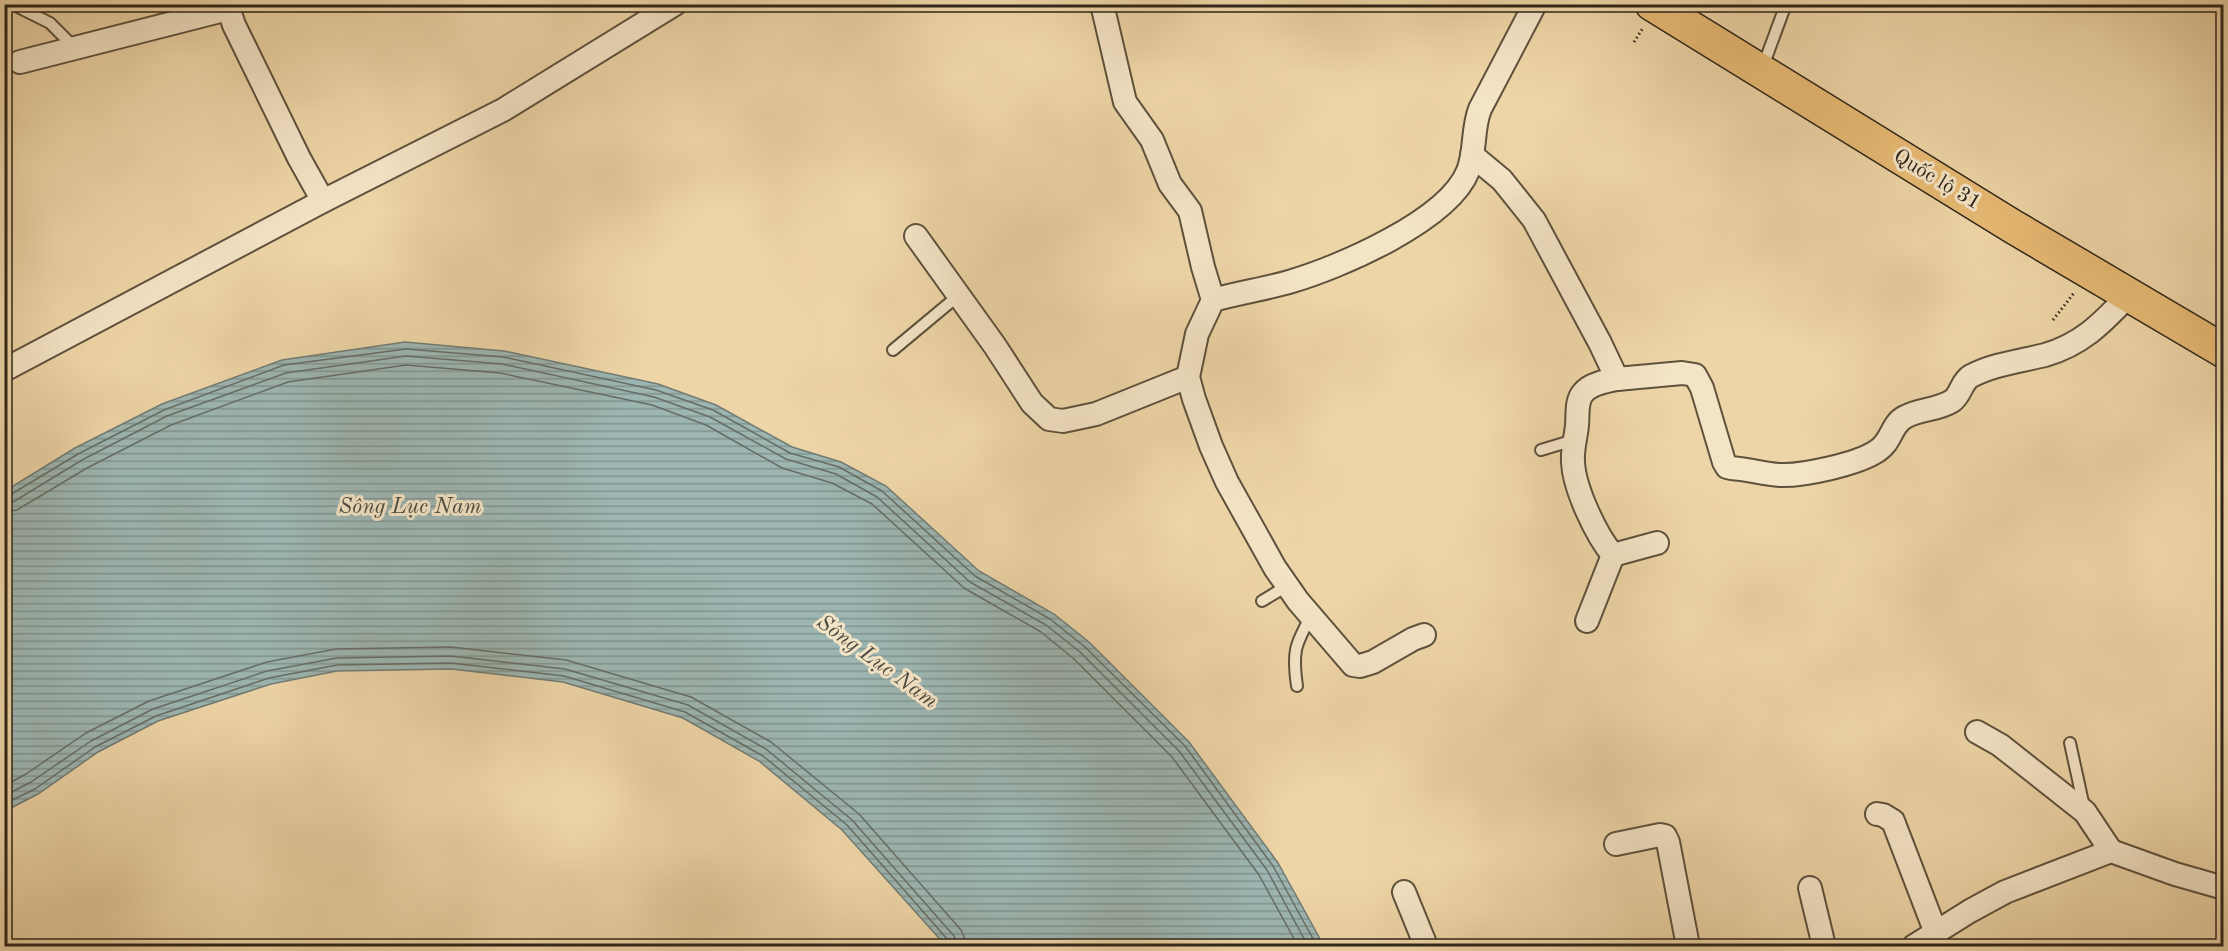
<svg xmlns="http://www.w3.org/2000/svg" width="2228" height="951" font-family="'Old Standard TT',serif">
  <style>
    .water { fill: url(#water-rules); stroke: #717c75; stroke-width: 1.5 }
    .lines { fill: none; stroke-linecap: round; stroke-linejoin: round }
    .shore { stroke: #666e66; stroke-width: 1.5 }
    .lane-casing { stroke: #5e523d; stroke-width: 14 }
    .street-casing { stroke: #5e523d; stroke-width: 26 }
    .highway-casing { stroke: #2e261a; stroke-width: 36 }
    .path { stroke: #2e261a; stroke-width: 3; stroke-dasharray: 1.5 3; stroke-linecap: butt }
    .lane { stroke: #f4e4c6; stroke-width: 10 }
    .street { stroke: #f4e4c6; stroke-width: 22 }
    .highway { stroke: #e7ba74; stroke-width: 33 }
    .labels { text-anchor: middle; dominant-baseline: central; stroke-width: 6; stroke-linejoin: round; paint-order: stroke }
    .street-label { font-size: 21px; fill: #2e261a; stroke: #f4e4c6 }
    .water-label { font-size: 22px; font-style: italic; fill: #4a4a40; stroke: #f4e4c6 }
  </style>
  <defs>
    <pattern id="water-rules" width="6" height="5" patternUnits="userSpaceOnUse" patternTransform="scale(1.5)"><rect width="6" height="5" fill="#9db6b2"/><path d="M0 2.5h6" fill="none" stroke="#809490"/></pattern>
  </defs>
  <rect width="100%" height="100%" fill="#eed5a7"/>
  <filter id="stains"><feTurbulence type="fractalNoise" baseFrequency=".00333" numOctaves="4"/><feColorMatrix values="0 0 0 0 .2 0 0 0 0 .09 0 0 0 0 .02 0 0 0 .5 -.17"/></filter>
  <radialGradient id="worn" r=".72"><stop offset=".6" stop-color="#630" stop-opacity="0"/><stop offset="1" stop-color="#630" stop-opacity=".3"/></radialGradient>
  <path class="water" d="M405,342L504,351L658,384L716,405L792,447L841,462L886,486L979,571L1054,614L1089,642L1189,742L1278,863L1324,946H946L842,830L759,761L683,718L563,682L451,669L337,671L271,684L158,721L98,752L38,794L5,811V491L75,448L162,404L282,360Z"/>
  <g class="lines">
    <g class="shore">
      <path d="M4,496L10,495L78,454L164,410L284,365L406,349L503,357L656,390L713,410L790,453L839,467L882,491L975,576L1050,619L1085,647L1185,746L1273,866L1317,946"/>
      <path d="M4,503L13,502L82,460L167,416L286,373L406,356L502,364L654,397L710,417L786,459L836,474L877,497L970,582L1046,625L1080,652L1179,751L1267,870L1308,946"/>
      <path d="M4,512L17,510L87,468L171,425L288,382L406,365L500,373L652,405L706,425L782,468L832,483L872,504L964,588L1041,632L1074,659L1172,757L1259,875L1298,946"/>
      <path d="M4,786L26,774L86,733L149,701L267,662L336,649L451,647L566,660L691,697L771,742L859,814L961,930L965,939L966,946"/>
      <path d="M4,796L31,782L91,741L153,709L267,671L337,658L451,656L565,669L688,705L766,749L852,820L954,936L957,946"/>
      <path d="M4,804L35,789L95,747L156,716L269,678L337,665L451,663L564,676L685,712L763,756L847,825L948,940L950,946"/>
    </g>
    <defs>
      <g id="lane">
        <path d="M16,6L50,23L76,49"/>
        <path d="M1762,69L1786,4"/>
        <path d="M893,350L959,295"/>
        <path d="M1541,450L1574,440"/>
        <path d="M1262,601L1287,586"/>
        <path d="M1297,686C1292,652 1295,645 1311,616"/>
        <path d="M2070,743L2084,807"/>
      </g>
      <g id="street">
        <path d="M227,4L234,25L299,158L323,201"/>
        <path d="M1102,4L1125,102L1152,140L1170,184L1190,211L1203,267L1213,300"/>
        <path d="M20,62L228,9"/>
        <path d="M1472,155L1502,180L1534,220L1600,343L1617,379L1682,373L1695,375L1702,388L1724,462L1727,467L1731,468C1747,469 1764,474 1780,475C1803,476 1858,464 1877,451C1892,442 1891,424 1905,417C1919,409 1938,410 1952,401C1961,395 1961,382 1971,376C1994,364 2021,361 2045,355C2083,344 2103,322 2129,295"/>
        <path d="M916,236L995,346L1032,403L1049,419L1063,421L1096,414L1188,377"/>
        <path d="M4,370L323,201L503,110L675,4"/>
        <path d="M1617,379C1606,381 1590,384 1583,393C1576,401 1578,415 1577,425C1576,437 1572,449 1573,462C1574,488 1596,535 1613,555L1657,543"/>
        <path d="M1587,621L1613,555"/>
        <path d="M1424,635L1413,639L1373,662L1360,666L1353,665L1298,601L1275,568L1227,482L1211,446L1194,399L1188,377L1197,334L1213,300C1238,293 1264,289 1289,282C1338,268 1448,221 1468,171C1476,151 1472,129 1480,109L1535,4"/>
        <path d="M1977,732L2000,745L2085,812L2111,851"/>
        <path d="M1877,814L1883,815L1893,821L1936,933"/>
        <path d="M1616,844L1660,835L1665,836L1668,842L1688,946"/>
        <path d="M1810,888L1824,946"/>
        <path d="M1404,892L1426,946"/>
        <path d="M1914,946L1970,911L2005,892L2111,851L2175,874L2224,888"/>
      </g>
      <path id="highway" d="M1652,4L2012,226L2224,351"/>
    </defs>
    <use href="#lane" class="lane-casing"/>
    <use href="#street" class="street-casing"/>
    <use href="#highway" class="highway-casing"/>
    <g class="path">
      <path d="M1634,42L1643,28"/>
      <path d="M2053,320L2074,293"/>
    </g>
    <use href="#lane" class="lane"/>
    <use href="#street" class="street"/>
    <use href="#highway" class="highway"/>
  </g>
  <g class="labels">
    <g class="street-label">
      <text transform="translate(1937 180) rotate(31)">Quốc lộ 31</text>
    </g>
    <g class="water-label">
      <text x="410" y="507">Sông Lục Nam</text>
      <text transform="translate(877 662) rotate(36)">Sông Lục Nam</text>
    </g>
  </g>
  <rect width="2228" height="951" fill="none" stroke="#eed5a7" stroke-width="24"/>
  <rect x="6" y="6" width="2216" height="939" fill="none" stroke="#2e261a" stroke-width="3"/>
  <rect x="12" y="12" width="2204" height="927" fill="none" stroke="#2e261a" stroke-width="1.5"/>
  <rect width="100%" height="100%" filter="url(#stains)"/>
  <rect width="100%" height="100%" fill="url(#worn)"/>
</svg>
